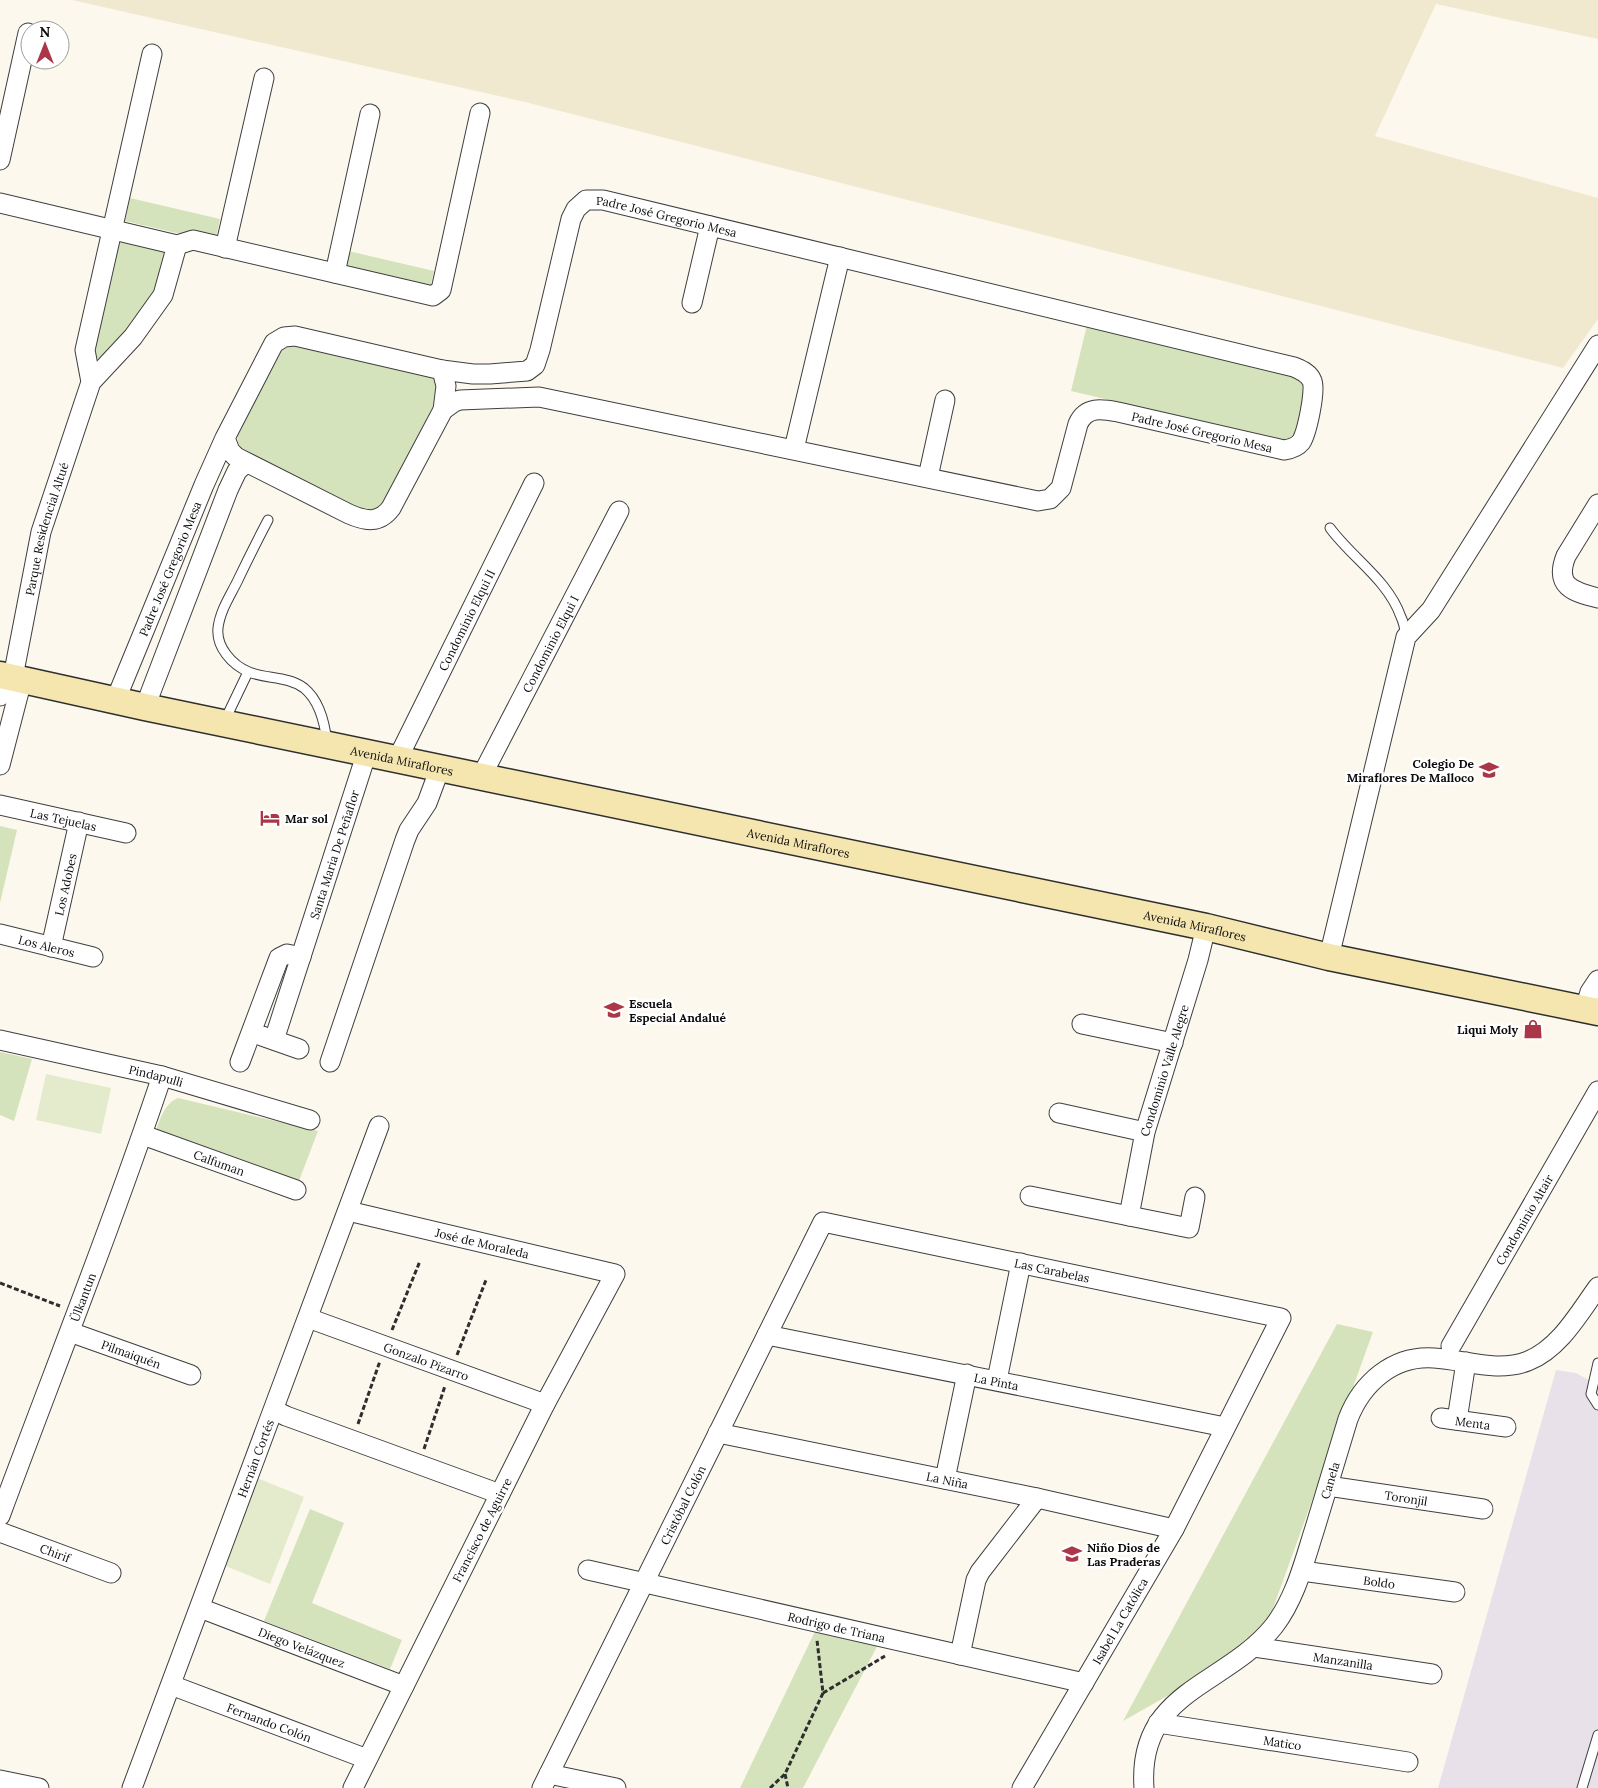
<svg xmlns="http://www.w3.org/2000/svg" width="1598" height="1788" font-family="Lora,serif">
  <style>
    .industrial { fill: #e8e1ea }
    .farmland { fill: #f0e9d0 }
    .green { fill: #d4e3bb }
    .pitch { fill: #e4ebcc }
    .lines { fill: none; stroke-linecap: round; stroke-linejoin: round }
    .lane-casing { stroke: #3f3f3f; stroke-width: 11 }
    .street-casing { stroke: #3f3f3f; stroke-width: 21 }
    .secondary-casing { stroke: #2e2e2e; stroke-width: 29 }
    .path { stroke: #2e2e2e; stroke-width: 3; stroke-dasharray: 5 2.5; stroke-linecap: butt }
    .lane { stroke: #fff; stroke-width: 9 }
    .street { stroke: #fff; stroke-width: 19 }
    .secondary { stroke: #f5e6b0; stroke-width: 26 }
    .labels { text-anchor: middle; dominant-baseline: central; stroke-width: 5; stroke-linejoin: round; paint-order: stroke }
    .street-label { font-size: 12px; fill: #0c0c0c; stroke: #fff }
    .poi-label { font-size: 12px; font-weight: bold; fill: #0c0c0c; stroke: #fff; text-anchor: start }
  </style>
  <rect width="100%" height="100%" fill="#fdf8ed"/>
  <path class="industrial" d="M1556,1370L1576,1373L1598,1385V1788H1438Z"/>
  <path class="farmland" d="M72,0H1598V39L1436,4L1375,136L1598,198V319L1563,368L525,102Z"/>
  <g class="green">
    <path d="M130,198L220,219L215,242L125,221Z"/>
    <path d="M122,240L165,250L167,254L154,292L146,307L102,359H99L93,354L117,245Z"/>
    <path d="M344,250L434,271L429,293L339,273Z"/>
    <path d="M1087,325L1296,377L1303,382L1305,392L1297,431L1292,437L1283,441L1071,391Z"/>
    <path d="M293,345L428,375L437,379L438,396L385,502L374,512L359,509L244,451L238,443L237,434L282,350L287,346Z"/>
    <path d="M0,826L17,830L0,903Z"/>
    <path d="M0,1052L32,1059L14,1121L0,1115Z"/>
    <path d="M178,1098L318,1131L297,1186L154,1136C159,1123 163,1104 178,1098Z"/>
    <path d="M1337,1324L1373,1332L1267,1625L1222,1665L1123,1721Z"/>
    <path d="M310,1509L344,1523L312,1603L402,1640L390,1669L264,1621Z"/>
    <path d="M819,1623L882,1637L803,1788H740Z"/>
  </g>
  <g class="pitch">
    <path d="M46,1074L111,1088L101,1134L36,1120Z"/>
    <path d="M257,1478L304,1497L270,1584L223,1565Z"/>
  </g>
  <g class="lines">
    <defs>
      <g id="lane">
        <path d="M268,520C257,541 247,561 237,582C230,596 220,611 218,628C216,647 232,665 249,672C266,679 288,676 304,688C320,701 325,724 327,743"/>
        <path d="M1330,528C1352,558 1388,580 1401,617C1404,623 1405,630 1406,636"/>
        <path d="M225,720L248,672"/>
        <path d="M1598,1363L1591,1394L1598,1405"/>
        <path d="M1582,1788L1598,1735"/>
      </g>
      <g id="street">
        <path d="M0,160L28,33"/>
        <path d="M0,203L177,245L193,240L433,296L441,290L480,113"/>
        <path d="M225,248L264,78"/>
        <path d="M335,273L370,114"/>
        <path d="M692,303L710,226"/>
        <path d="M442,370L446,386L443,410"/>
        <path d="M91,382L85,350L152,54"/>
        <path d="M794,449L840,257"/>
        <path d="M928,477L945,400"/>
        <path d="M1598,504L1566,556C1554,586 1573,592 1598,598"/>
        <path id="s1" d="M13,677L41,532L91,382L133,337L163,295L177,245"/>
        <path d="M0,696L4,676"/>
        <path id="s2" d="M116,699L204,485L225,438L274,343L284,337L295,336L442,370L473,374H490L527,371L535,365L540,350L571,219L576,209L586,200H603L1294,367C1301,370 1309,373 1312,381C1316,390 1307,433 1301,442C1297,447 1291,449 1284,450L1118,412C1102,409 1086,406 1078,424L1061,488L1050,499L1038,501L539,397L460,400L454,402L443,410L391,508C379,524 365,521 349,514L236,457L230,451L225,438"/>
        <path d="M145,707L228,490L237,471L246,463"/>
        <path id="s3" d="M398,758L534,483"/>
        <path d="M0,765L22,680"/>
        <path id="s4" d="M481,777L619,511"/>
        <path id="s5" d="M0,805L126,833"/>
        <path id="s6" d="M0,934L93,957"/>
        <path id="s7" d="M51,947L79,822"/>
        <path d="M1329,957L1406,637L1431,610L1598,345"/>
        <path d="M1585,1009L1590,992L1598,980"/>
        <path d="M1082,1024L1173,1043"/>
        <path d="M262,1036L299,1049"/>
        <path id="s8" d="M0,1040L162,1076L310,1120"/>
        <path id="s9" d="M274,1040L367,752"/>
        <path d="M240,1062L279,958L287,954L301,957"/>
        <path d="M330,1062L405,840L409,830L427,803L440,768"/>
        <path d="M1059,1113L1145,1132"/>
        <path id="s10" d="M143,1135L296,1190"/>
        <path d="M1030,1196L1189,1228L1195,1197"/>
        <path id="s11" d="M348,1211L615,1274L545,1404L353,1788"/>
        <path id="s12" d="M1129,1216L1145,1132L1198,960L1206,927"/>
        <path id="s13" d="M308,1318L545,1404"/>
        <path id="s14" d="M70,1332L191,1375"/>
        <path id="s15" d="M767,1335L1225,1427"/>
        <path id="s16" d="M1451,1346L1598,1091"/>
        <path d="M997,1380L1021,1263"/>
        <path d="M274,1410L286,1416L500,1494"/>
        <path id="s17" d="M1441,1418L1506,1427"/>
        <path d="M1457,1420L1466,1362"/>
        <path id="s18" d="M718,1433L1037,1498L1174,1529"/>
        <path d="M945,1479L967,1374"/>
        <path id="s19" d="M1328,1486L1483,1509"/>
        <path id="s20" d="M0,1516C54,1370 112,1225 162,1076"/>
        <path id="s21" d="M0,1532L111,1573"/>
        <path id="s22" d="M588,1570L1084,1683"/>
        <path id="s23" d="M1302,1571L1455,1592"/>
        <path id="s24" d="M200,1608L404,1686"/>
        <path id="s25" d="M1254,1647L1432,1674"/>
        <path d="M960,1655L976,1580L980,1572L1037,1498"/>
        <path id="s26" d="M171,1685L367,1759"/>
        <path id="s27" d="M1158,1723L1408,1762"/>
        <path d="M549,1774L616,1788"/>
        <path d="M0,1780L39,1788"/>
        <path id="s28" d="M132,1788L379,1126"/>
        <path id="s29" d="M542,1788L823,1222L1281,1318L1174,1529L1022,1788"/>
        <path id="s30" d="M1144,1788C1137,1690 1225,1687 1274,1626C1296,1597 1304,1562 1315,1528C1326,1492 1337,1455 1348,1419C1362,1383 1393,1355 1434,1358C1466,1360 1497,1373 1528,1361C1560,1348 1579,1313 1598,1287"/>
      </g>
      <g id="secondary">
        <path id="s31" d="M0,675L145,707L1206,927L1329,957L1598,1012"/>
      </g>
    </defs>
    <use href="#lane" class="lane-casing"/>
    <use href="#street" class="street-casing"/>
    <use href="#secondary" class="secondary-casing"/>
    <g class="path">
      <path d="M0,1283L60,1306"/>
      <path d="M392,1330L420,1261"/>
      <path d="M457,1355L486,1280"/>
      <path d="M358,1424L380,1361"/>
      <path d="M424,1449L445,1386"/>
      <path d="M823,1693L885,1656"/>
      <path d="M785,1774L788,1788"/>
      <path d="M770,1788L785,1774L823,1693L817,1640"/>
    </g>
    <use href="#lane" class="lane"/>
    <use href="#street" class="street"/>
    <use href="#secondary" class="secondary"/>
  </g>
  <defs>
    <symbol id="school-bare" viewBox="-9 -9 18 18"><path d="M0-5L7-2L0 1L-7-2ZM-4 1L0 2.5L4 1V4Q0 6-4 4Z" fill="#ab3648" stroke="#fff" stroke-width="2.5" paint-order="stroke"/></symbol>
    <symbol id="hotel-bare" viewBox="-9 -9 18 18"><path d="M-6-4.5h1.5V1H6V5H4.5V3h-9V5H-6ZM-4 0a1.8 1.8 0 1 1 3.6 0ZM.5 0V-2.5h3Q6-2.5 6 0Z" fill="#ab3648" stroke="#fff" stroke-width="2.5" paint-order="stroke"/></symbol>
    <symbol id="shop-bare" viewBox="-9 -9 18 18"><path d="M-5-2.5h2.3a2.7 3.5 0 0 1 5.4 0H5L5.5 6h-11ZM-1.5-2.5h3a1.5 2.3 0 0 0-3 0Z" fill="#ab3648" stroke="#fff" stroke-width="2.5" paint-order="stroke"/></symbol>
  </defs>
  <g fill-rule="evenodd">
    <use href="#school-bare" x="1475" y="756" width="28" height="28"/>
    <use href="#hotel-bare" x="256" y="804" width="28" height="28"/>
    <use href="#school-bare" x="600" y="996" width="28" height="28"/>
    <use href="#shop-bare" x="1519" y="1015" width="28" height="28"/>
    <use href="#school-bare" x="1058" y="1540" width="28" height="28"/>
  </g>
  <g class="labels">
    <g class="street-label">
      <text stroke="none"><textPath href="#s2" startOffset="916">Padre José Gregorio Mesa</textPath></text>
      <text transform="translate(1202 432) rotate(13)">Padre José Gregorio Mesa</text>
      <text stroke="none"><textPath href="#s1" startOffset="152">Parque Residencial Altué</textPath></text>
      <text stroke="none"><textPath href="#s2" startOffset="141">Padre José Gregorio Mesa</textPath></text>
      <text stroke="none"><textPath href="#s3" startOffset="154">Condominio Elqui II</textPath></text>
      <text stroke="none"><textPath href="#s4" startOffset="150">Condominio Elqui I</textPath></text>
      <text stroke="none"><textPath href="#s31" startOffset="411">Avenida Miraflores</textPath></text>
      <text stroke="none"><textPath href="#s5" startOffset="65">Las Tejuelas</textPath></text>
      <text stroke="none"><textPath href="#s31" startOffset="816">Avenida Miraflores</textPath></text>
      <text stroke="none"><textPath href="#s9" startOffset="195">Santa Maria De Peñaflor</textPath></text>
      <text stroke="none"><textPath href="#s7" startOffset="64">Los Adobes</textPath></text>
      <text stroke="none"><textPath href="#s31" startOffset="1221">Avenida Miraflores</textPath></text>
      <text stroke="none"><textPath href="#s6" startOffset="48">Los Aleros</textPath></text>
      <text stroke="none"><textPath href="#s12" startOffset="150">Condominio Valle Alegre</textPath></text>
      <text stroke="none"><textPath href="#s8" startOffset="160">Pindapulli</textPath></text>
      <text stroke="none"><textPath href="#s10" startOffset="81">Calfuman</textPath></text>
      <text stroke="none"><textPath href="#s16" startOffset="146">Condominio Altair</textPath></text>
      <text stroke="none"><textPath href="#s11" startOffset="138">José de Moraleda</textPath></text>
      <text stroke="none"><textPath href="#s29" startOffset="866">Las Carabelas</textPath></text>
      <text stroke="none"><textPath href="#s20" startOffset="234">Ülkantun</textPath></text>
      <text stroke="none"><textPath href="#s14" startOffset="65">Pilmaiquén</textPath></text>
      <text stroke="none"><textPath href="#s13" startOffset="126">Gonzalo Pizarro</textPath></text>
      <text stroke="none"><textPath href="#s15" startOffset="234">La Pinta</textPath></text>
      <text stroke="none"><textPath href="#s17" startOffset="32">Menta</textPath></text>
      <text stroke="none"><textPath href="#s28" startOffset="352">Hernán Cortés</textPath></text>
      <text stroke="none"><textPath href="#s18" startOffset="234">La Niña</textPath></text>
      <text stroke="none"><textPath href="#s30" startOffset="376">Canela</textPath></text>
      <text stroke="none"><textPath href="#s19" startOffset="79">Toronjil</textPath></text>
      <text stroke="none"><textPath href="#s29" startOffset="316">Cristóbal Colón</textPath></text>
      <text transform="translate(482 1530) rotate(-63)">Francisco de Aguirre</text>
      <text stroke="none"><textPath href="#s21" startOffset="59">Chirif</textPath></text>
      <text stroke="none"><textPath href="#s23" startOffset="78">Boldo</textPath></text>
      <text transform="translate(1120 1621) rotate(-60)">Isabel La Católica</text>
      <text stroke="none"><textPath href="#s22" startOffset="255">Rodrigo de Triana</textPath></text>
      <text stroke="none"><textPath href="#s24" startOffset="109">Diego Velázquez</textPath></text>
      <text stroke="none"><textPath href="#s25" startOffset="90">Manzanilla</textPath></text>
      <text stroke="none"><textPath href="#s26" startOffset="105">Fernando Colón</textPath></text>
      <text stroke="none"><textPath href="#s27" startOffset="126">Matico</textPath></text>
    </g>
    <g class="poi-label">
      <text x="1474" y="763" text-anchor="end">Colegio De<tspan x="1474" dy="14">Miraflores De Malloco</tspan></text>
      <text x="285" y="818">Mar sol</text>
      <text x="629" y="1003">Escuela<tspan x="629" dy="14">Especial Andalué</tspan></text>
      <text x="1518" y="1029" text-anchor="end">Liqui Moly</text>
      <text x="1087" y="1547">Niño Dios de<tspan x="1087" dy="14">Las Praderas</tspan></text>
    </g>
  </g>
  <g transform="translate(45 45)"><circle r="24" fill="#ffffff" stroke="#9e9e9e"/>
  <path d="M0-4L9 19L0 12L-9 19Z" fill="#ab3648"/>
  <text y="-8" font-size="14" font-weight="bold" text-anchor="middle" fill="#0c0c0c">N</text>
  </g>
</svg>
